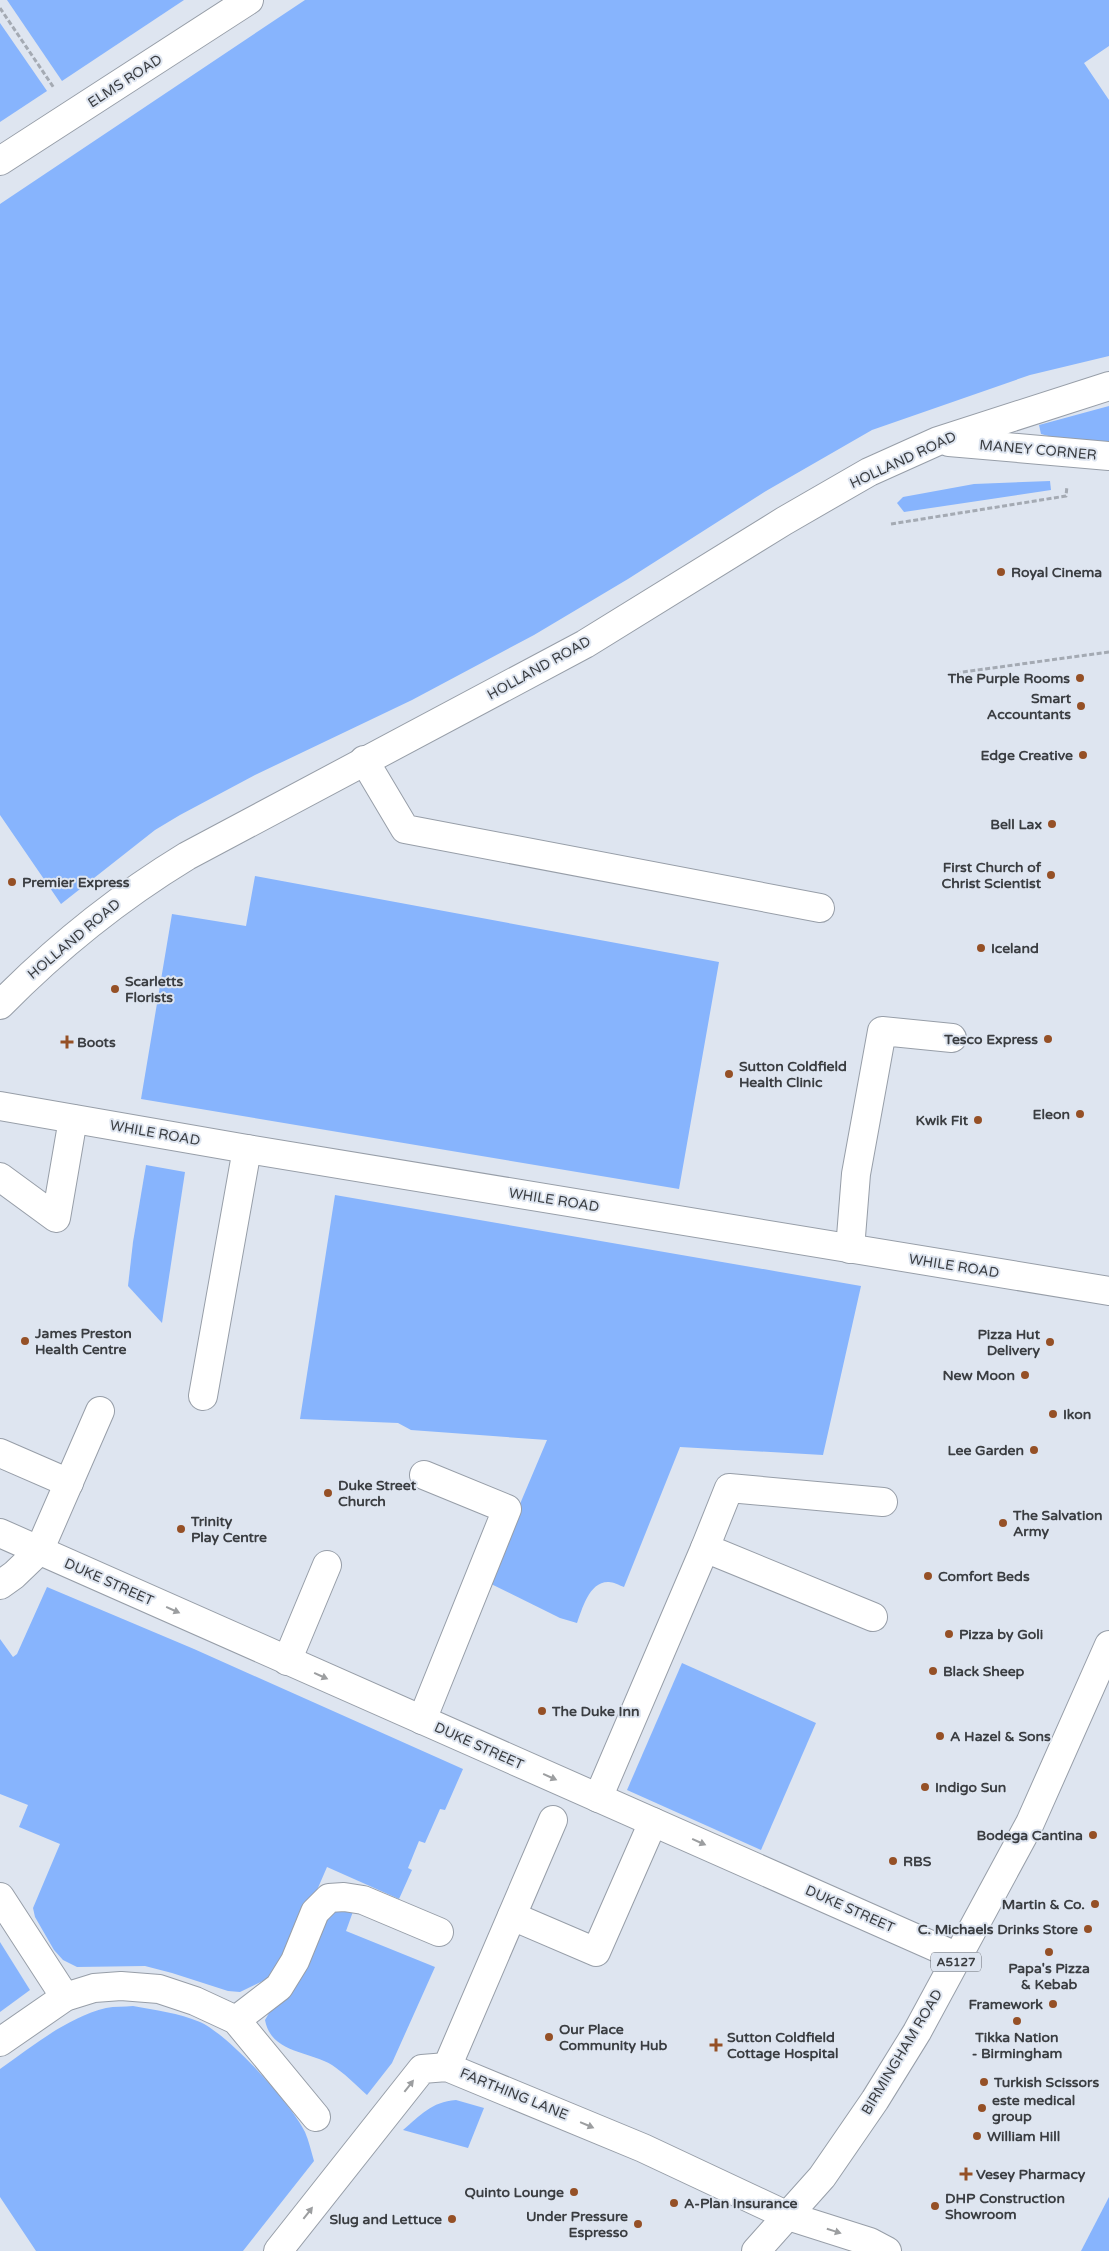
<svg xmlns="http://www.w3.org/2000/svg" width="1109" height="2251" font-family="'Varela Round',sans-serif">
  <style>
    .green { fill: #87b4fd }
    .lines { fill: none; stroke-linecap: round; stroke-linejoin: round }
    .minor-casing { stroke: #979ea8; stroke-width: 30 }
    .major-casing { stroke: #979ea8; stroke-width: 30 }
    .path { stroke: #a4aab3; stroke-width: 3; stroke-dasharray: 5 2.5; stroke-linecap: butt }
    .minor { stroke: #fff; stroke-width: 28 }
    .major { stroke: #fff; stroke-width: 28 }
    .oneway { fill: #9c9ea0 }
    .poi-dot { fill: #955026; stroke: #dee5f0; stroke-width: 2 }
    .labels { text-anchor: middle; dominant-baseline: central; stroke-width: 4; stroke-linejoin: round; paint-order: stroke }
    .shield { fill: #dee5f0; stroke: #6b6f76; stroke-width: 1 }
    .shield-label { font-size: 12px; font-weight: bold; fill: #3a3d41 }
    .street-label { font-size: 14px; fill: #3a3d41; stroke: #dee5f0 }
    .poi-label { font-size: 14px; font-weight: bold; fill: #3a3d41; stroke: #dee5f0; text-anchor: start }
  </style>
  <rect width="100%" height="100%" fill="#dee5f0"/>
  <g class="green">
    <path d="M7,0H184L62,81Z"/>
    <path d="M305,0H1109V46L1084,63L1109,100V356L1030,375L872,430L766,491L628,579L534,635L412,700L255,775L180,815L155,830L61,904L0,815V204Z"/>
    <path d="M0,23L47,91L0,122Z"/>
    <path d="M1109,406V447L1056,438L1041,434L1039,425Z"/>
    <path d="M1050,481L1051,490L904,512L897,503L903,497L974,484Z"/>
    <path d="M255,876L719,962L679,1189L141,1099L172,914L246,926Z"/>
    <path d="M146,1165L185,1172L162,1323L128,1286L133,1242Z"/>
    <path d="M335,1195L861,1286L823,1455L680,1447L624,1587C619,1585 613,1582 609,1582C589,1581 582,1610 577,1623L560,1618L487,1582L547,1440L411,1430L398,1423L300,1419Z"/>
    <path d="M47,1587L194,1649L463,1769L445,1810L440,1809L425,1843L419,1841L408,1868L412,1870L399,1899L327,1867L286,1962L267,1979L240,1992L228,1991L172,1973L145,1966L77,1967L63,1960L54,1950L35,1917L33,1908L60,1844L19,1827L28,1805L0,1794V1639L13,1657L17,1654Z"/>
    <path d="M682,1663L816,1723L761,1850L627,1790Z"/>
    <path d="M355,1906L346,1931L435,1967L392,2063L367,2095C356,2085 344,2073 332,2065C309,2051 271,2053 265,2020L316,1932L335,1910Z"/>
    <path d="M0,1942L30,1990L0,2012Z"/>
    <path d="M133,2006C155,2010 179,2013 200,2022C229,2035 291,2103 305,2132C309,2141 311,2151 314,2161L243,2251H36L0,2197V2069C33,2046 66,2018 106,2008C115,2006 124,2007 133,2006Z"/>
    <path d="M456,2100L484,2108L468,2148L403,2130C421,2115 431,2102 456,2100Z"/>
    <path d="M1109,2197V2251H1081Z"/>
  </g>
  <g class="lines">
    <defs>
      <g id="minor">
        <path d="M0,161L249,0"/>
        <path d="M949,442L1109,456"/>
        <path d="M364,760L405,829L820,908"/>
        <path d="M0,1005C57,947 118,898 187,856L585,644L784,521L869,472L938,441L1109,386"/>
        <path d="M0,1106L247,1149L1109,1291"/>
        <path d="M0,1177L56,1218L73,1119"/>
        <path d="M850,1249L856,1174L882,1031L952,1038"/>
        <path d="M203,1396L247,1149"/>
        <path d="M0,1453L69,1483"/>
        <path d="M0,1533L958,1957"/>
        <path d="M705,1548L873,1617"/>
        <path d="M0,1585L14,1575L39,1551L100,1411"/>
        <path d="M287,1661L327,1565"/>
        <path d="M422,1720L507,1509L424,1475"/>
        <path d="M598,1798L705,1548L729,1488L883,1502"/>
        <path d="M0,1897L65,1997"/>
        <path d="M512,1916L596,1952L653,1822"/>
        <path d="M236,2020L279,1987L295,1961L315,1912L329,1898L344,1897L363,1900L439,1932"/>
        <path d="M0,2042L65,1997L94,1988L121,1986L159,1989L195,2001L236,2020L316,2117"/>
        <path d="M447,2067L553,1820"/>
        <path d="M278,2251L422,2069L447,2067L643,2148L788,2216L870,2242L887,2251"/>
      </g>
      <path id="major" d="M756,2251L822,2177L875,2100L917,2032L1030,1823L1109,1645"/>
    </defs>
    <use href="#minor" class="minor-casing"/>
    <use href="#major" class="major-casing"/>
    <g class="path">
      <path d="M0,8L54,88"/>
      <path d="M891,524L1066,496L1067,486"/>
      <path d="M948,674L1109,652"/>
    </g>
    <use href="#minor" class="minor"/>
    <use href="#major" class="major"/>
  </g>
  <defs><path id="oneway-solid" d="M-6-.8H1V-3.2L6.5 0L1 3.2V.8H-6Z" transform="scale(1.25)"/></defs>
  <g class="oneway">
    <use href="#oneway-solid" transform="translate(173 1610) rotate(24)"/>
    <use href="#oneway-solid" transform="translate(321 1676) rotate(24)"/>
    <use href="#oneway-solid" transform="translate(550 1777) rotate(24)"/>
    <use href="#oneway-solid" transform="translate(699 1842) rotate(24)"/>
    <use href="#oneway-solid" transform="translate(409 2086) rotate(-52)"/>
    <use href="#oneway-solid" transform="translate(587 2125) rotate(23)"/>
    <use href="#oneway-solid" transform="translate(308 2213) rotate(-52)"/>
    <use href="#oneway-solid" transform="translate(834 2231) rotate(17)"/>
  </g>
  <g class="poi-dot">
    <circle cx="1001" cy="572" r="5"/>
    <circle cx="1080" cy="678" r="5"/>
    <circle cx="1081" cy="706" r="5"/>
    <circle cx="1083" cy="755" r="5"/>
    <circle cx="1052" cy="824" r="5"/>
    <circle cx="1051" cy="875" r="5"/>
    <circle cx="12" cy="882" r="5"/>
    <circle cx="981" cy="948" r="5"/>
    <circle cx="115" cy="989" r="5"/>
    <circle cx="1048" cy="1039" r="5"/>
    <path d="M64.5 1034.5h5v5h5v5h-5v5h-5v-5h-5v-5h5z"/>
    <circle cx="729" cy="1074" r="5"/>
    <circle cx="1080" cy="1114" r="5"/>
    <circle cx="978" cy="1120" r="5"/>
    <circle cx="25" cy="1341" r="5"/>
    <circle cx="1050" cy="1342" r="5"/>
    <circle cx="1025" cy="1375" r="5"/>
    <circle cx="1053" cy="1414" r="5"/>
    <circle cx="1034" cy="1450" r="5"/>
    <circle cx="328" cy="1493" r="5"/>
    <circle cx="1003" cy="1523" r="5"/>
    <circle cx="181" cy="1529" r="5"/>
    <circle cx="928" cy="1576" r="5"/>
    <circle cx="949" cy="1634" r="5"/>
    <circle cx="933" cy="1671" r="5"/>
    <circle cx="542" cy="1711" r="5"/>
    <circle cx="940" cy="1736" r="5"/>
    <circle cx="925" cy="1787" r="5"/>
    <circle cx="1093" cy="1835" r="5"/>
    <circle cx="893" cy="1861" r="5"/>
    <circle cx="1095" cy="1904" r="5"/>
    <circle cx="1088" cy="1929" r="5"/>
    <circle cx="1049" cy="1952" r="5"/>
    <circle cx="1053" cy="2004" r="5"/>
    <circle cx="1017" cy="2021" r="5"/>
    <circle cx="549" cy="2037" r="5"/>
    <path d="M713.5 2037.5h5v5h5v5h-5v5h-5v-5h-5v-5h5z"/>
    <circle cx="984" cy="2082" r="5"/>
    <circle cx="982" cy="2108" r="5"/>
    <circle cx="977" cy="2136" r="5"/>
    <path d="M963.5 2166.5h5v5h5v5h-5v5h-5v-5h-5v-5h5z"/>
    <circle cx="574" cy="2192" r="5"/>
    <circle cx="674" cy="2203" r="5"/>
    <circle cx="935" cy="2206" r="5"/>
    <circle cx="452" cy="2219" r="5"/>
    <circle cx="638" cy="2224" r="5"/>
  </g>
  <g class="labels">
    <rect class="shield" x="931" y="1952.5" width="50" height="19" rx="4"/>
    <g class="shield-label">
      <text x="956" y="1962">A5127</text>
    </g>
    <g class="street-label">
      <text transform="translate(125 81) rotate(-33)">ELMS ROAD</text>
      <text transform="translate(1038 450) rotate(5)">MANEY CORNER</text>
      <text transform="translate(903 460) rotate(-25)">HOLLAND ROAD</text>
      <text transform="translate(539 668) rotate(-29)">HOLLAND ROAD</text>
      <text transform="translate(74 939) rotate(-40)">HOLLAND ROAD</text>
      <text transform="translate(155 1133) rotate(10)">WHILE ROAD</text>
      <text transform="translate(554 1200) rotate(9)">WHILE ROAD</text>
      <text transform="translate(954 1266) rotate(9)">WHILE ROAD</text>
      <text transform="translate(109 1582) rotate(24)">DUKE STREET</text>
      <text transform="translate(479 1746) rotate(24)">DUKE STREET</text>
      <text transform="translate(850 1909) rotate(24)">DUKE STREET</text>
      <text transform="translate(902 2052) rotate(-59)">BIRMINGHAM ROAD</text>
      <text transform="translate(514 2094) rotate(22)">FARTHING LANE</text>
    </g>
    <g class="poi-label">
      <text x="1011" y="572">Royal Cinema</text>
      <text x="1070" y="678" text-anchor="end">The Purple Rooms</text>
      <text x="1071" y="698" text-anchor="end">Smart<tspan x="1071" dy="16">Accountants</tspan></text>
      <text x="1073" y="755" text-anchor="end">Edge Creative</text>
      <text x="1042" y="824" text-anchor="end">Bell Lax</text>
      <text x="1041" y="867" text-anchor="end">First Church of<tspan x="1041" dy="16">Christ Scientist</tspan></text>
      <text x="22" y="882">Premier Express</text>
      <text x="991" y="948">Iceland</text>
      <text x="125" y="981">Scarletts<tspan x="125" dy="16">Florists</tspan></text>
      <text x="1038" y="1039" text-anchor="end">Tesco Express</text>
      <text x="77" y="1042">Boots</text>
      <text x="739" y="1066">Sutton Coldfield<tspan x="739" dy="16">Health Clinic</tspan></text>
      <text x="1070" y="1114" text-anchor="end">Eleon</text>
      <text x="968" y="1120" text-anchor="end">Kwik Fit</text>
      <text x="35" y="1333">James Preston<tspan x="35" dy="16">Health Centre</tspan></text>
      <text x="1040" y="1334" text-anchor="end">Pizza Hut<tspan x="1040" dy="16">Delivery</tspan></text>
      <text x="1015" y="1375" text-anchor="end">New Moon</text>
      <text x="1063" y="1414">Ikon</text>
      <text x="1024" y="1450" text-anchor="end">Lee Garden</text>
      <text x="338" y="1485">Duke Street<tspan x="338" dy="16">Church</tspan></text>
      <text x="1013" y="1515">The Salvation<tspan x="1013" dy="16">Army</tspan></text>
      <text x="191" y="1521">Trinity<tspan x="191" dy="16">Play Centre</tspan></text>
      <text x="938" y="1576">Comfort Beds</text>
      <text x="959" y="1634">Pizza by Goli</text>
      <text x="943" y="1671">Black Sheep</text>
      <text x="552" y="1711">The Duke Inn</text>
      <text x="950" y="1736">A Hazel &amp; Sons</text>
      <text x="935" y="1787">Indigo Sun</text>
      <text x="1083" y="1835" text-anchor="end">Bodega Cantina</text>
      <text x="903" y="1861">RBS</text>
      <text x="1085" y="1904" text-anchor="end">Martin &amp; Co.</text>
      <text x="1078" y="1929" text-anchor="end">C. Michaels Drinks Store</text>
      <text x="1049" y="1968" text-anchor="middle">Papa's Pizza<tspan x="1049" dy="16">&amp; Kebab</tspan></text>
      <text x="1043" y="2004" text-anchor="end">Framework</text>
      <text x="559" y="2029">Our Place<tspan x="559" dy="16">Community Hub</tspan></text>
      <text x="727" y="2037">Sutton Coldfield<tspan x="727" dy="16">Cottage Hospital</tspan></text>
      <text x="1017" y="2037" text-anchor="middle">Tikka Nation<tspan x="1017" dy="16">- Birmingham</tspan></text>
      <text x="994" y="2082">Turkish Scissors</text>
      <text x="992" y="2100">este medical<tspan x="992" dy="16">group</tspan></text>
      <text x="987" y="2136">William Hill</text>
      <text x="976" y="2174">Vesey Pharmacy</text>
      <text x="564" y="2192" text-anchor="end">Quinto Lounge</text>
      <text x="945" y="2198">DHP Construction<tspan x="945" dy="16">Showroom</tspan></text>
      <text x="684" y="2203">A-Plan Insurance</text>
      <text x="628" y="2216" text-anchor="end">Under Pressure<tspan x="628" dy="16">Espresso</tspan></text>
      <text x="442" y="2219" text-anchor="end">Slug and Lettuce</text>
    </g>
  </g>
</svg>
